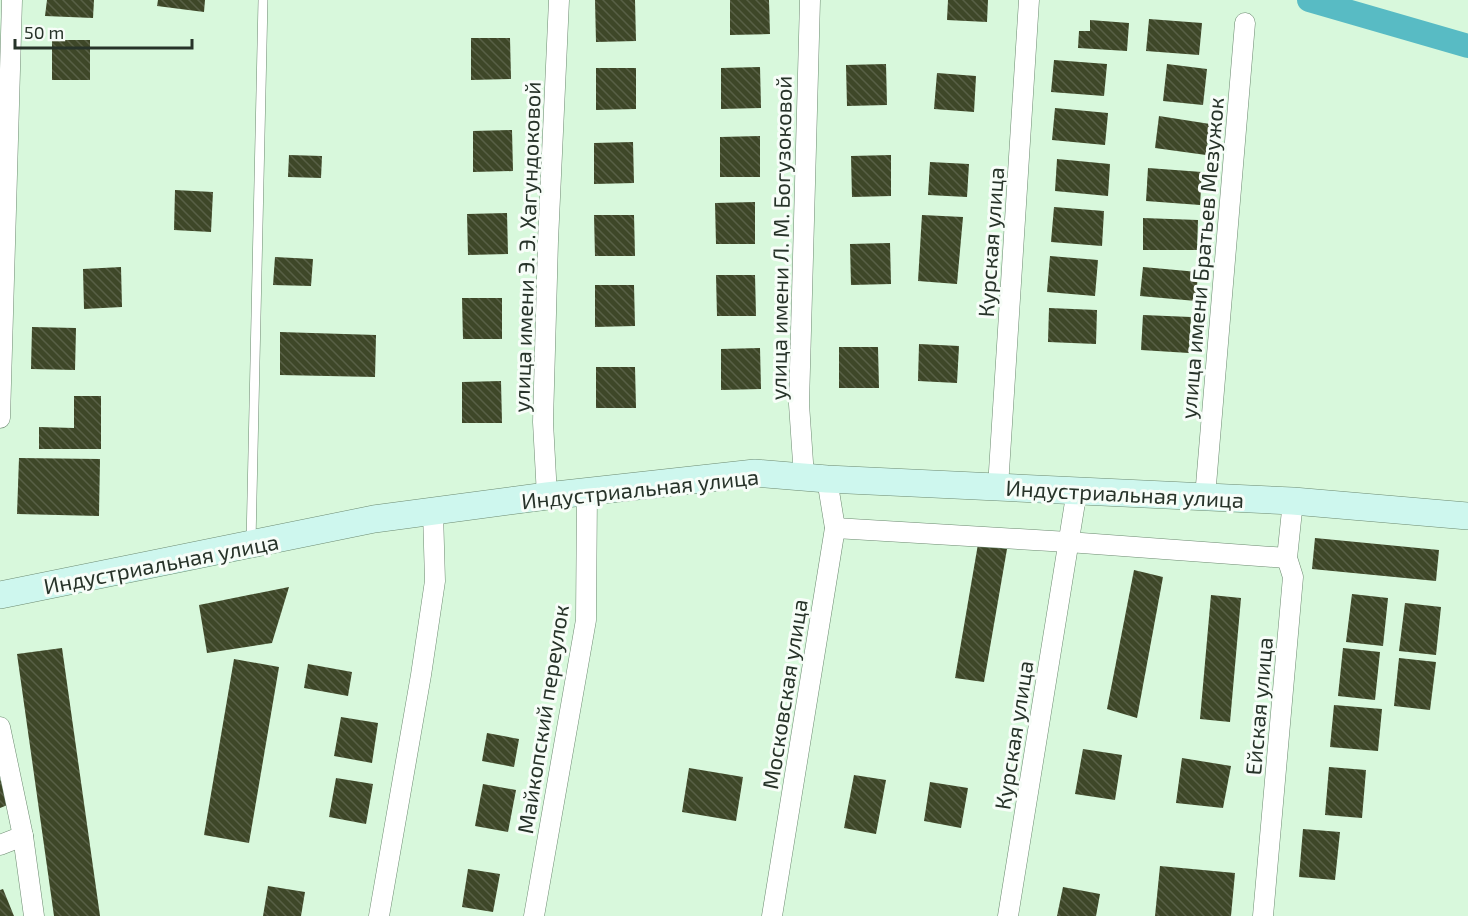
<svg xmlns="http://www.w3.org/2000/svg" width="1468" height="916" font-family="'Exo 2',sans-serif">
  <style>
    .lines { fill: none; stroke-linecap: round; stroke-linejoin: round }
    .canal { stroke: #58bbc4; stroke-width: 24 }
    .building { fill: url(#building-back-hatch) }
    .lane-casing { stroke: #6d8a71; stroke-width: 10 }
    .street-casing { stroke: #6d8a71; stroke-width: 21 }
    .secondary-casing { stroke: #6d8a71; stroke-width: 28 }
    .lane { stroke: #fff; stroke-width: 9 }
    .street { stroke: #fff; stroke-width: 20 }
    .secondary { stroke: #cef7ee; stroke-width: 27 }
    .labels { text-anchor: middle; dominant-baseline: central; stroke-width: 6; stroke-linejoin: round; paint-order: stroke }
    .street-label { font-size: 22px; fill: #273329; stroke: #f7fdf8 }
  </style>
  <defs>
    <pattern id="building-back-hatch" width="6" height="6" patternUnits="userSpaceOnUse" patternTransform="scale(1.5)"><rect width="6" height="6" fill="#3e4728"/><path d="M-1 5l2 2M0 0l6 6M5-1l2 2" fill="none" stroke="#586046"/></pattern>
  </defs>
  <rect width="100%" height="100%" fill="#d8f8dc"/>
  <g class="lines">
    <path class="canal" d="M1309,0L1468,46"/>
  </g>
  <g class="building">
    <path d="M47,0H94L93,18L45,16Z"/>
    <path d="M158,0H205L204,12L157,6Z"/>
    <path d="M595,0H635L636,41L596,42Z"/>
    <path d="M730,0H769L770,34L730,35Z"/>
    <path d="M948,0H988L987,22L947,20Z"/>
    <path d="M1149,19L1202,23L1199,55L1146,51Z"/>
    <path d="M1090,20L1129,23L1127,51L1078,48L1079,31H1090Z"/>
    <path d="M471,38H510L511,79L471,80Z"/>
    <rect x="52" y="40" width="38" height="40"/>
    <path d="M1054,60L1107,64L1104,96L1051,92Z"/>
    <path d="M886,64L887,105L847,106L846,65Z"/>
    <path d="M1167,64L1207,69L1203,105L1163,101Z"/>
    <path d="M760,67L761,108L721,109V68Z"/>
    <path d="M596,68H636V109L596,110Z"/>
    <path d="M937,73L976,76L974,112L934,109Z"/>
    <path d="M1055,108L1108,113L1105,145L1052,140Z"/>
    <path d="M1159,116L1210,124L1206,155L1155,148Z"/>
    <path d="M512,130L513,171L473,172V131Z"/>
    <path d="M760,136V177H720V137Z"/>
    <path d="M633,142L634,183L594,184V143Z"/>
    <path d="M289,155L322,156L321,178L288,177Z"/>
    <path d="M891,155V196L852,197L851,156Z"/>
    <path d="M1057,159L1110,164L1108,196L1055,191Z"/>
    <path d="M930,162L969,164L967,197L928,195Z"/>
    <path d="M1148,168L1202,172L1200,205L1146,201Z"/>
    <path d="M175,190L213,192L211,232L174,230Z"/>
    <path d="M755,202V244H716L715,203Z"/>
    <path d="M1054,207L1104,211L1102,246L1051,242Z"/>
    <path d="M507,213L508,254L468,255L467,214Z"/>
    <path d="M594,215H634L635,256H595Z"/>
    <path d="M922,215L963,217L957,284L918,281Z"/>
    <path d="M1143,218L1198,220L1197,250H1143Z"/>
    <path d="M890,243L891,284L851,285L850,244Z"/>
    <path d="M1050,256L1098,260L1095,296L1047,292Z"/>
    <path d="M275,257L313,259L311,286L273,285Z"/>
    <path d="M121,267L122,307L84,309L83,269Z"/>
    <path d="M1143,267L1198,272L1196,301L1140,296Z"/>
    <path d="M716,275H755L756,316H717Z"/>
    <path d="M595,285H634L635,326L595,327Z"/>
    <path d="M462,298H502V339H463Z"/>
    <path d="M1049,308L1097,310L1096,344L1048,342Z"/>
    <path d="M1143,315L1191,317L1189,353L1141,350Z"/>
    <path d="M32,327L76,328L75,370L31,369Z"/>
    <path d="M280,332L376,335L375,377L280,375Z"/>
    <path d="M919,344L959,346L957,383L918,381Z"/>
    <path d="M839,347H878L879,388H839Z"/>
    <path d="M760,348L761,389L721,390V349Z"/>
    <path d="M596,367H635L636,408H596Z"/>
    <path d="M501,381L502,423H462V382Z"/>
    <path d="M74,396H101V449H39V427L74,428Z"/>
    <path d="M19,458L100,459L99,516L17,514Z"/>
    <path d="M1315,538L1439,550L1436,581L1312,569Z"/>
    <path d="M978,544L1007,549L984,682L955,678Z"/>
    <path d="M1134,570L1163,577L1137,718L1107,709Z"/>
    <path d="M289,587L272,643L207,653L199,605Z"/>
    <path d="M1352,594L1388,598L1383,646L1346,642Z"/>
    <path d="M1211,595L1241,598L1230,722L1200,719Z"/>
    <path d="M1405,603L1441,607L1436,655L1399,651Z"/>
    <path d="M62,648L100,916H54L17,654Z"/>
    <path d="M1343,648L1380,652L1375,700L1338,696Z"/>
    <path d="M1399,658L1436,662L1430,710L1394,706Z"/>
    <path d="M234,659L279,667L249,843L204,835Z"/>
    <path d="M308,664L352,672L348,696L304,688Z"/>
    <path d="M1334,705L1382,709L1378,751L1330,747Z"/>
    <path d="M341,717L378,723L372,763L334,756Z"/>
    <path d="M487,733L519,739L514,767L482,761Z"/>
    <path d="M1083,749L1122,755L1115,800L1075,794Z"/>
    <path d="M1182,758L1231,766L1223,808L1176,803Z"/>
    <path d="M1329,767L1366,770L1362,818L1325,815Z"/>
    <path d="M689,768L743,777L736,821L682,812Z"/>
    <path d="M854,775L886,780L876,834L844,828Z"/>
    <path d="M336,778L373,784L366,824L329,817Z"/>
    <path d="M0,779L10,804L0,808Z"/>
    <path d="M930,782L968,788L961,828L924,821Z"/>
    <path d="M483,784L516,790L508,832L475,826Z"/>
    <path d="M1303,829L1340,832L1335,880L1299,877Z"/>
    <path d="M1160,866L1235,873L1231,916H1155Z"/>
    <path d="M468,869L500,874L493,912L462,907Z"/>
    <path d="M268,886L305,892L301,916H263Z"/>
    <path d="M1063,887L1100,894L1096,916H1057Z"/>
    <path d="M3,889L14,916H0V890Z"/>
  </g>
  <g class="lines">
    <defs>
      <path id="lane" d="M251,542L263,0"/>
      <g id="street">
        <path d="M0,418L12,0"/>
        <path d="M804,477L799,404L810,0"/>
        <path d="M998,487L1029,0"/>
        <path d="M547,496L543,422L548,241L559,0"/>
        <path d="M1205,497L1245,23"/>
        <path d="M835,528L1068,542L1287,558"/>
        <path d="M0,727L23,836L34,916"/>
        <path d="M0,845L23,836"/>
        <path d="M379,916L421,675L435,581L433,512"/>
        <path d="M534,916L586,620L587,492"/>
        <path d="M772,916L835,528L827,479"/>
        <path d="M1008,916L1077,490"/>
        <path d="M1263,916L1293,577L1287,558L1293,501"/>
      </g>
      <path id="secondary" d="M0,595L374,519L547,496L755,473L827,479L1293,501L1468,516"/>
    </defs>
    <use href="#lane" class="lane-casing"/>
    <use href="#street" class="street-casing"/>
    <use href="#secondary" class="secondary-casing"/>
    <use href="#lane" class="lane"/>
    <use href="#street" class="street"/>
    <use href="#secondary" class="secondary"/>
  </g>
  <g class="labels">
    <g class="street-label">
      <text transform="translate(780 238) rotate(-89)">улица имени Л. М. Богузоковой</text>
      <text transform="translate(990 242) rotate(-86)">Курская улица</text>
      <text transform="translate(526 247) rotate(-88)">улица имени Э. Э. Хагундоковой</text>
      <text transform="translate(1201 258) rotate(-85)">улица имени Братьев Мезужок</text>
      <text transform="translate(640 488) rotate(-6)">Индустриальная улица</text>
      <text transform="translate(1125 493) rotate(3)">Индустриальная улица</text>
      <text transform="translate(161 563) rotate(-11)">Индустриальная улица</text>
      <text transform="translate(784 694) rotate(-81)">Московская улица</text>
      <text transform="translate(1258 706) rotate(-85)">Ейская улица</text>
      <text transform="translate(542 719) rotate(-81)">Майкопский переулок</text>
      <text transform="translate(1013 735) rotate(-81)">Курская улица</text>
    </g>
  </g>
  <path d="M15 39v9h177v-9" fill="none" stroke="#273329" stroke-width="3"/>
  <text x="24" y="39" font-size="18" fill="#273329" stroke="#f7fdf8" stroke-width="4.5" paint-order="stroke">50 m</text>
</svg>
